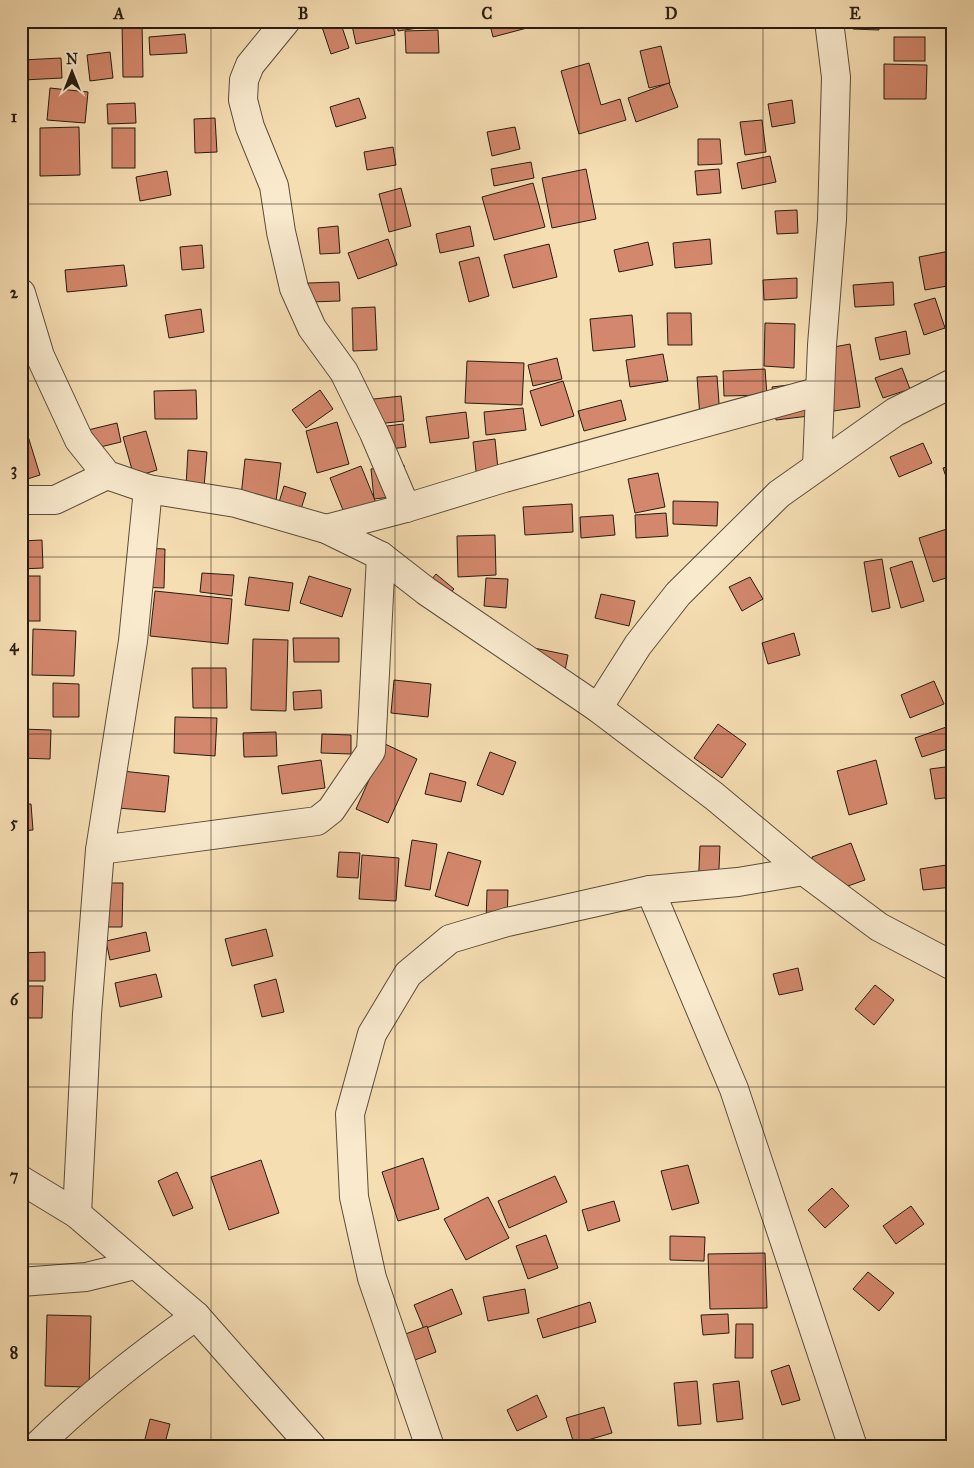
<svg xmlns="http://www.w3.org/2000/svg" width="974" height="1468" font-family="'IM FELL Great Primer',serif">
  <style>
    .building { fill: #d3876c; stroke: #271c10 }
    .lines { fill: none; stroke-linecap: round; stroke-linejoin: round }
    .minor-casing { stroke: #5b4c39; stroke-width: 30 }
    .minor { stroke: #f9eace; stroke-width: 28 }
    .grid { fill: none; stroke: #271c10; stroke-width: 1; stroke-opacity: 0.55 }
    .neatline { fill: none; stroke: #271c10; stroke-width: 2 }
    .grid-label { font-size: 16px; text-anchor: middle; font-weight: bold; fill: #271c10 }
  </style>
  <rect width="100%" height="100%" fill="#f6deb3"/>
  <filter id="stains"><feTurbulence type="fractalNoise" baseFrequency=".004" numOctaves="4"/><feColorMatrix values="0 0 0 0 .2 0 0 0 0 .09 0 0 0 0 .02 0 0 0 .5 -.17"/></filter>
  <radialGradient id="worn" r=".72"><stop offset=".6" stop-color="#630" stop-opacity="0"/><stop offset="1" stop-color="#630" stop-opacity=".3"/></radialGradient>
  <g class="building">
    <path d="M122,21H142L143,77H123Z"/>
    <path d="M320,21H340L349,48L331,54Z"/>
    <path d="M351,21H392L395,35L356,44Z"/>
    <path d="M397,21H437L438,25L398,31Z"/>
    <path d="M489,21H525L527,28L493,37Z"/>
    <path d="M853,21H879V30L853,29Z"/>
    <path d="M438,30L439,53H406L405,31Z"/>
    <path d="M185,34L187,53L150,55L149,37Z"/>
    <rect x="894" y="37" width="31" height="24"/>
    <path d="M661,46L670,83L649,88L640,51Z"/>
    <path d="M110,52L113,78L90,81L87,55Z"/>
    <path d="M61,58L62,78L23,80L22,60Z"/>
    <path d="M589,63L601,105L620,99L626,120L579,134L561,71Z"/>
    <path d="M884,64L927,65L926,99H884Z"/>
    <path d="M669,83L678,107L636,122L628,98Z"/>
    <path d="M50,88L88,92L85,123L47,120Z"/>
    <path d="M359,98L366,118L336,127L330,107Z"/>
    <path d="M792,100L795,123L772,127L768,104Z"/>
    <path d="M135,103L136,123L108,124L107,104Z"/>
    <path d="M215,118L217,152L195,153L194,119Z"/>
    <path d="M762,120L766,152L745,155L740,122Z"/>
    <path d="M79,127L80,175L40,176V128Z"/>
    <path d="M515,127L520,149L492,156L487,132Z"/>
    <rect x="112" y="128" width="23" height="40"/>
    <path d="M698,139H720L722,164L698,165Z"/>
    <path d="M393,147L396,165L367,170L364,152Z"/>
    <path d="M770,156L776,182L742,189L737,163Z"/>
    <path d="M531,162L534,178L494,186L491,169Z"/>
    <path d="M586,169L596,219L552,228L542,178Z"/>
    <path d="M719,169L721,193L697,195L695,171Z"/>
    <path d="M167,171L171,195L140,201L136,177Z"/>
    <path d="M533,183L545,227L494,240L482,197Z"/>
    <path d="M401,188L411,226L389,232L379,194Z"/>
    <path d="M797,210L798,233L777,234L775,211Z"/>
    <path d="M338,226L340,253L320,254L318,228Z"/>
    <path d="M470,226L474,246L440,253L436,234Z"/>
    <path d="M388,239L397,265L358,279L348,253Z"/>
    <path d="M710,239L712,264L675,268L673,243Z"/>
    <path d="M648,242L653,265L619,272L614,250Z"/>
    <path d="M549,244L557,277L513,288L504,255Z"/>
    <path d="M202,245L204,268L182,270L180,247Z"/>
    <path d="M950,251L953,285L925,290L919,257Z"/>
    <path d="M479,257L489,296L469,302L459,262Z"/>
    <path d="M124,265L127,286L67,292L65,270Z"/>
    <path d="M797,278V298L764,300L763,280Z"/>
    <path d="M339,282L340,301L309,302L308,283Z"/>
    <path d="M893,282L894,305L855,307L853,285Z"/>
    <path d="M935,298L945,328L924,335L914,304Z"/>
    <path d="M375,307L377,350L353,351L352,308Z"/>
    <path d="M201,309L204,332L169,338L165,315Z"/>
    <path d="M667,313H691L692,345H668Z"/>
    <path d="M632,315L635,347L593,351L590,319Z"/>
    <path d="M765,323L795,324L794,368L764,366Z"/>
    <path d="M906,331L910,354L880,360L875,338Z"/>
    <path d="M850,344L860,407L834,411L823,349Z"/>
    <path d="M663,354L668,381L630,387L626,360Z"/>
    <path d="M557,358L562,379L533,386L528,365Z"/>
    <path d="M467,361L524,363L522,405L465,403Z"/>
    <path d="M902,368L910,389L883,398L875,378Z"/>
    <path d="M765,369L767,395L724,396L723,371Z"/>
    <path d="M717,376L720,416L700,417L697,377Z"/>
    <path d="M563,381L574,416L541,426L530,391Z"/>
    <path d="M805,383L809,416L776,420L772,387Z"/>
    <path d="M196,390L197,419H155L154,391Z"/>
    <path d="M320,390L333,409L306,428L292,410Z"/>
    <path d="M401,396L404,421L359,426L356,401Z"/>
    <path d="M621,400L626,420L584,431L578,411Z"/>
    <path d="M523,408L526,430L486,435L484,412Z"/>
    <path d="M466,412L469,438L430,443L426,417Z"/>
    <path d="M337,422L349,464L317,473L306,431Z"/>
    <path d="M117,423L121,442L92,449L88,430Z"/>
    <path d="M403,424L406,447L367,452L364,429Z"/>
    <path d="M146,431L157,470L134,477L123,437Z"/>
    <path d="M27,433L40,475L21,481V434Z"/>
    <path d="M495,439L499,479L477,481L473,442Z"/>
    <path d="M923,443L932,463L899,477L890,457Z"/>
    <path d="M188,450L207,452L204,487L186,486Z"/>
    <path d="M245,459L281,463L276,501L241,496Z"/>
    <path d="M404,465L407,495L374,499L371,469Z"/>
    <path d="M953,465V497L943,468Z"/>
    <path d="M361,466L376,503L345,515L330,478Z"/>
    <path d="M658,473L665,507L635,513L628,479Z"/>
    <path d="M284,486L306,493L297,522L275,515Z"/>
    <path d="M673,501L718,502L717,526L673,524Z"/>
    <path d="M572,504L573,532L525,535L523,507Z"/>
    <path d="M666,513L668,536L636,538L635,515Z"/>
    <path d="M613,515L615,535L581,538L580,517Z"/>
    <path d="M953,527V576L933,582L919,538Z"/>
    <path d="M495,535L496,575L458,577L457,536Z"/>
    <path d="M42,540L43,568L21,569V541Z"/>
    <path d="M140,548L165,549L164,588L139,587Z"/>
    <path d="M882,559L890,608L872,612L864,562Z"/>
    <path d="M912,561L924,601L901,608L890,568Z"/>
    <path d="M202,573L234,575L232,596L200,592Z"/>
    <path d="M436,574L454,589L434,612L416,598Z"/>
    <rect x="21" y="576" width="19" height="45"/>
    <path d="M309,576L351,589L342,617L300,603Z"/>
    <path d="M249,577L293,583L289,611L245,605Z"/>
    <path d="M750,577L763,599L742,611L729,587Z"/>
    <path d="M486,578L508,579L506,608L484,606Z"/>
    <path d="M155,591L232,599L228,644L150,636Z"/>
    <path d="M601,594L635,601L629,626L595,618Z"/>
    <path d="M33,629L76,631L74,676L32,675Z"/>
    <path d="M794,633L800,655L768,664L762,643Z"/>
    <path d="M293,638H339V662H294Z"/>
    <path d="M253,639L288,640L286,711L251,710Z"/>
    <path d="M534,648L568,655L563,681Z"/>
    <path d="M21,652L27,653L24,676L21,675Z"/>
    <path d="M192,668H226L227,708H193Z"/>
    <path d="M394,680L431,684L428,717L391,713Z"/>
    <path d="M934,681L944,704L910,718L901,695Z"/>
    <path d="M53,683L79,684V717H53Z"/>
    <path d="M321,690L322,708L294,710L293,692Z"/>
    <path d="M175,717L217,718L215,756L174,753Z"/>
    <path d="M718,724L746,744L722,778L694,758Z"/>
    <path d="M952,725L953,747L922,757L915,738Z"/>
    <path d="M21,729L51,730L50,759L21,758Z"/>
    <path d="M276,732L277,756L244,757L243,733Z"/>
    <path d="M322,734L351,735V754L321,753Z"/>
    <path d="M385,744L417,759L388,823L356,809Z"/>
    <path d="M490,752L516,762L503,795L477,785Z"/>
    <path d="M321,760L325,788L282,794L278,766Z"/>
    <path d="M876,760L887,804L849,815L837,771Z"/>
    <path d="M953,766V797L935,799L930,769Z"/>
    <path d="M122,771L169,776L165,812L118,808Z"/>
    <path d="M430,773L466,782L461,802L425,794Z"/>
    <path d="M21,804H31L33,830L21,831Z"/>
    <path d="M412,840L437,844L430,890L405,886Z"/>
    <path d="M851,843L865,880L825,894L812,857Z"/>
    <path d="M700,846H720L718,890L698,889Z"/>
    <path d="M339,852L360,853L358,878L337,877Z"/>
    <path d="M448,852L481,861L468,906L435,896Z"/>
    <path d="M362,855L399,858L396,901L359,899Z"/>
    <path d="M953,864V887L923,890L920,869Z"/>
    <path d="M101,883H123L122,927H100Z"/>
    <path d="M487,890H508L507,923H486Z"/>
    <path d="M266,929L273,956L232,966L225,939Z"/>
    <path d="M949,930L953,931V967H947Z"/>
    <path d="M146,932L150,951L110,960L106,941Z"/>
    <path d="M45,952V981H21V953Z"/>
    <path d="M798,968L803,990L779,995L773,974Z"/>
    <path d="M156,974L162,997L120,1007L115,983Z"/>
    <path d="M276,979L284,1012L262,1017L254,985Z"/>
    <path d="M875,985L894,1000L874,1025L855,1009Z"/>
    <path d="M22,986H43L42,1018H21Z"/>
    <path d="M423,1158L439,1209L398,1221L382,1172Z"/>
    <path d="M261,1160L279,1213L229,1230L211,1177Z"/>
    <path d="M688,1165L699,1203L672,1210L661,1171Z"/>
    <path d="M177,1172L193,1208L173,1216L158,1181Z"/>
    <path d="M555,1176L567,1202L509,1228L498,1201Z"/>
    <path d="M832,1188L849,1206L825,1228L808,1210Z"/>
    <path d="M488,1197L509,1238L466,1260L444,1219Z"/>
    <path d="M614,1201L620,1221L588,1231L582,1210Z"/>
    <path d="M911,1206L924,1224L896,1244L883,1226Z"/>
    <path d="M546,1235L558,1268L528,1279L516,1246Z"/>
    <path d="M670,1236L705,1237L704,1261L670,1260Z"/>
    <path d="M765,1253L767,1308L710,1309L708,1254Z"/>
    <path d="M868,1272L894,1293L879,1311L853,1289Z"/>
    <path d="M452,1289L462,1314L424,1329L414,1305Z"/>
    <path d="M525,1289L529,1313L488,1321L483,1297Z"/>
    <path d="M590,1302L596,1322L543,1338L537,1319Z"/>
    <path d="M728,1314L729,1333L703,1335L701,1315Z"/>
    <path d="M47,1315L91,1316L89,1387L45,1386Z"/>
    <path d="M736,1324H753V1358H735Z"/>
    <path d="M427,1326L436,1352L394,1368L384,1342Z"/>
    <path d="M789,1365L800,1400L782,1405L771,1371Z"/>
    <path d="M697,1381L701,1424L678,1426L674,1383Z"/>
    <path d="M739,1381L743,1419L717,1422L713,1384Z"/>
    <path d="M537,1395L547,1417L517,1431L507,1410Z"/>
    <path d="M604,1407L612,1433L574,1444L566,1418Z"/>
    <path d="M150,1419L170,1424L164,1447H143Z"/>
  </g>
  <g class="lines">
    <defs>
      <g id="minor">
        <path d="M286,21L250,65L244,80L243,100L250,127L274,186L281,232L294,288L312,328L344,372L374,433L406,508"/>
        <path d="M21,293L40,356L79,440L107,475L148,489L236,503L326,529L381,556L426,591L598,708L714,796L804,871L879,927L953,966"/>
        <path d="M817,466L822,345L832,220L836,77L829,21"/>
        <path d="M21,500H55L107,475"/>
        <path d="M326,529L406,508L504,478L820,391"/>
        <path d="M598,708L638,645L678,594L779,494L895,412L953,383"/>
        <path d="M100,850L317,821L331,810L371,751L381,556"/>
        <path d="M650,890L734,1089L853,1447"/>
        <path d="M21,1180L77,1214L196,1316L312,1447"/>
        <path d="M77,1214L87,1014L100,850L133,641L148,489"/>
        <path d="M21,1282L86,1277L135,1265"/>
        <path d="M36,1447C87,1397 138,1357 196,1316"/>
        <path d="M430,1447L372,1278L354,1197L350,1114L372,1034L408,974L450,939L507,922L650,890L738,882L804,871"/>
      </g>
    </defs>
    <use href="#minor" class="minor-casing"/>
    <use href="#minor" class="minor"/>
  </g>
  <path class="grid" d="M211,21V1447M395,21V1447M579,21V1447M763,21V1447M21,204H953M21,381H953M21,557H953M21,734H953M21,911H953M21,1087H953M21,1264H953"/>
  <rect width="974" height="1468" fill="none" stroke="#f6deb3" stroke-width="55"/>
  <g transform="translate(72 72)" stroke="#f9eace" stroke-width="4" paint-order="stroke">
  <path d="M0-4L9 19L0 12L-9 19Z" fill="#271c10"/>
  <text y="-8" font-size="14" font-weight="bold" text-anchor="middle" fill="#271c10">N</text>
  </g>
  <rect x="28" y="28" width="918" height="1412" class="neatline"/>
  <g class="grid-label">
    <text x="119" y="19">A</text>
    <text x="303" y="19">B</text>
    <text x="487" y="19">C</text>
    <text x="671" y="19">D</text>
    <text x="855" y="19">E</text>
    <text x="14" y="122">1</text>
    <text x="14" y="298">2</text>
    <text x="14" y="475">3</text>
    <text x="14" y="651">4</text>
    <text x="14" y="828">5</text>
    <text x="14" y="1005">6</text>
    <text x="14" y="1181">7</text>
    <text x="14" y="1358">8</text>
  </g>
  <rect width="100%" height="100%" filter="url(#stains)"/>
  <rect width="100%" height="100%" fill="url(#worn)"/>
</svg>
